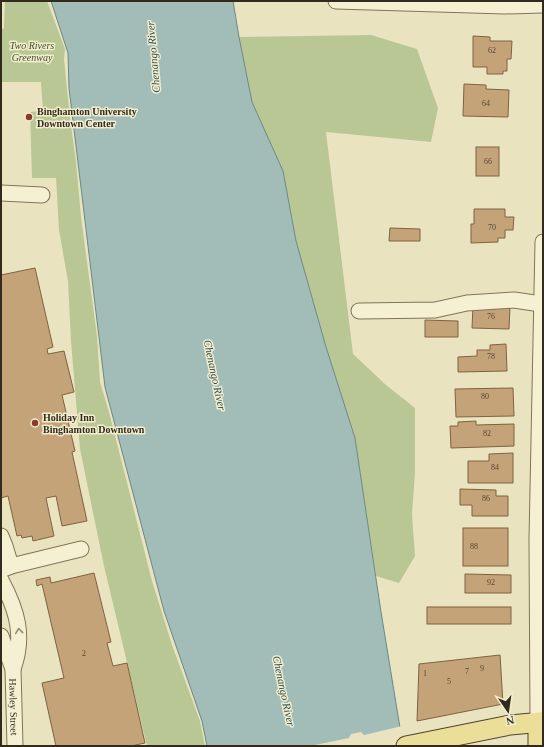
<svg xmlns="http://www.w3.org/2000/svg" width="544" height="747" font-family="'Times New Roman',serif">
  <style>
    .green { fill: #b9c795 }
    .water { fill: #a2bcb8; stroke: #6a8986 }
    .pier { fill: #eae3bf }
    .building { fill: #c5a378; stroke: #7e6241 }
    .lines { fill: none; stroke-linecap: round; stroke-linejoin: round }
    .minor-casing { stroke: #817459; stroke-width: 17 }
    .major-casing { stroke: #4f422d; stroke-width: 21 }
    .minor { stroke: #f6f0d2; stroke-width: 15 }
    .major { stroke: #ebde99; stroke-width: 19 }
    .oneway { stroke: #948d77 }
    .poi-dot { fill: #8b3b2e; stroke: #f2edce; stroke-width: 1.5 }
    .labels { text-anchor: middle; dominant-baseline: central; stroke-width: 3; stroke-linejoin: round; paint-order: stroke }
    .number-label { font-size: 8px; fill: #574833 }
    .park-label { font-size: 10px; font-style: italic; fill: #3d4d24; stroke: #f2edce }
    .poi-label { font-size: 10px; font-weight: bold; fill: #322a1c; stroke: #f2edce; text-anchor: start }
    .street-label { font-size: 10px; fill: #322a1c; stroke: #f2edce }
    .water-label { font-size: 11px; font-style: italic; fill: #2d4e50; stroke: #f2edce }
  </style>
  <rect width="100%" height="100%" fill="#eae3bf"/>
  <g class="green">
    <path d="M5,1H47L65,49L64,59L70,118L76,162L81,217L97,336L100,382L109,412L123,467L152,581L172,645L200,721L205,746H147L104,566L80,449L71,341L68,281L59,230L56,178H32L30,112L43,111L41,82H1V30L4,28Z"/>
    <path d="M371,35L417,49L438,108L431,142L326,132L353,354L386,385L415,408V473L412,514L415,556L399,583L376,576L355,438L326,347L296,241L283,171L252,102L239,37Z"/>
  </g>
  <path class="water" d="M51,1H233L239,37L252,102L283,171L296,241L326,347L355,438L381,612L403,746H207L202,721L164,611L105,387L69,88L68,53Z"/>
  <path class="pier" d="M402,726L405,746H310L349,738L351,734L361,732L364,735Z"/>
  <g class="building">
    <path d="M473,36L490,37V41H512L511,59H507V71H503V74H487V67H473Z"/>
    <path d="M464,84L486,85V89L509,90L508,117L463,116Z"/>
    <rect x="476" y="147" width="23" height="29"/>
    <path d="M474,209H505V217H514L513,230H505V238H498V242L471,243V224H474Z"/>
    <path d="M390,228L420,229V241H389Z"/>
    <path d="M35,268L53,347L47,349L48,354L64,351L74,392L62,395L75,451L72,452L87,521L62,526L56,496L46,498L54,536L33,541L32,536L22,538L21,535L17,536L8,496L1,498V275Z"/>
    <path d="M473,306L510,307L509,329L472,328Z"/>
    <path d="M425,320L458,321V337H425Z"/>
    <path d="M506,344L507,371L458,372V357L477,356V350H490V345Z"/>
    <path d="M513,388L514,416L456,417L455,389Z"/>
    <path d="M476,421V425L514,424V446L451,448L450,426H458V422Z"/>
    <path d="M513,453V483H468V461H489V454Z"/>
    <path d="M460,489L496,490V496H508V516H472V505H460Z"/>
    <rect x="463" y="528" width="45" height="38"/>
    <path d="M94,573L111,642L107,643L113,666L127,663L145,743L131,746H56L42,683L64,678L42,584L37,586L36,580L50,577L51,583Z"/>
    <path d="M465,574L511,575V593H465Z"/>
    <rect x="427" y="607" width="84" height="17"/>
    <path d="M500,655L503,704L417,721L419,664Z"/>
  </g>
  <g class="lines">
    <defs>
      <g id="minor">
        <path d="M336,1L505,6L543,5"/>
        <path d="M1,193L42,195"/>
        <path d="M359,311L435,310L467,303L514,300L541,304"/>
        <path d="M1,536L5,546L11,566"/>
        <path d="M1,570L11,566L81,549"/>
        <path d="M1,580C17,610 25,636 13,669"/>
        <path id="s1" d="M1,636L13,669L15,746"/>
        <path d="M538,722L537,539L543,242"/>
      </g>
      <g id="major">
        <path d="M406,746L510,725L543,722"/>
        <path d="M538,746V722"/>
      </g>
    </defs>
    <use href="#minor" class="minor-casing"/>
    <use href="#major" class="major-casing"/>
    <use href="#minor" class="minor"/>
    <use href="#major" class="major"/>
  </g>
  <defs><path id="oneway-chevron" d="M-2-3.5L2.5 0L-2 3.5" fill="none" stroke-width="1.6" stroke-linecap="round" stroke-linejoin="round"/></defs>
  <use class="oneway" href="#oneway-chevron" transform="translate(19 631) rotate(-96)"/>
  <g class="poi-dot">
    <circle cx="29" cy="117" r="4"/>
    <circle cx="35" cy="423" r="4"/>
  </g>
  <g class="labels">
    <g class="number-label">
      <text x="492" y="50">62</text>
      <text x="486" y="103">64</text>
      <text x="488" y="161">66</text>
      <text x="492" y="227">70</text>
      <text x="491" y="316">76</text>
      <text x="491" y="356">78</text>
      <text x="485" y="396">80</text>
      <text x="487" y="433">82</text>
      <text x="495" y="467">84</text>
      <text x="486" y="498">86</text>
      <text x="474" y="546">88</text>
      <text x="491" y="582">92</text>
      <text x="84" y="653">2</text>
      <text x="482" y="668">9</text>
      <text x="467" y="671">7</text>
      <text x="425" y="673">1</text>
      <text x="449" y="681">5</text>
    </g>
    <g class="park-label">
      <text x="32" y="45">Two Rivers<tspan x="32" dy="12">Greenway</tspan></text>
    </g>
    <g class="poi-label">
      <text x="37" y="111">Binghamton University<tspan x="37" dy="12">Downtown Center</tspan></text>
      <text x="43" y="417">Holiday Inn<tspan x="43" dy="12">Binghamton Downtown</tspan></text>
    </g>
    <g class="street-label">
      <text stroke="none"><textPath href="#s1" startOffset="73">Hawley Street</textPath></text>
    </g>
    <g class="water-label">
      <text transform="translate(153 57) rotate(-95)">Chenango River</text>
      <text transform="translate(215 375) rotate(78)">Chenango River</text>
      <text transform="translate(284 691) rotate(78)">Chenango River</text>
    </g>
  </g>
  <rect width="544" height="747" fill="none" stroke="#322a1c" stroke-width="4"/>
  <g transform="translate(508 711) rotate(167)" stroke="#f2edce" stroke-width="3" paint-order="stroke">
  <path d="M0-3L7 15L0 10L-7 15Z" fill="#322a1c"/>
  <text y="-6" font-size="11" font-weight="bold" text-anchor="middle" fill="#322a1c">N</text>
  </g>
</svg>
